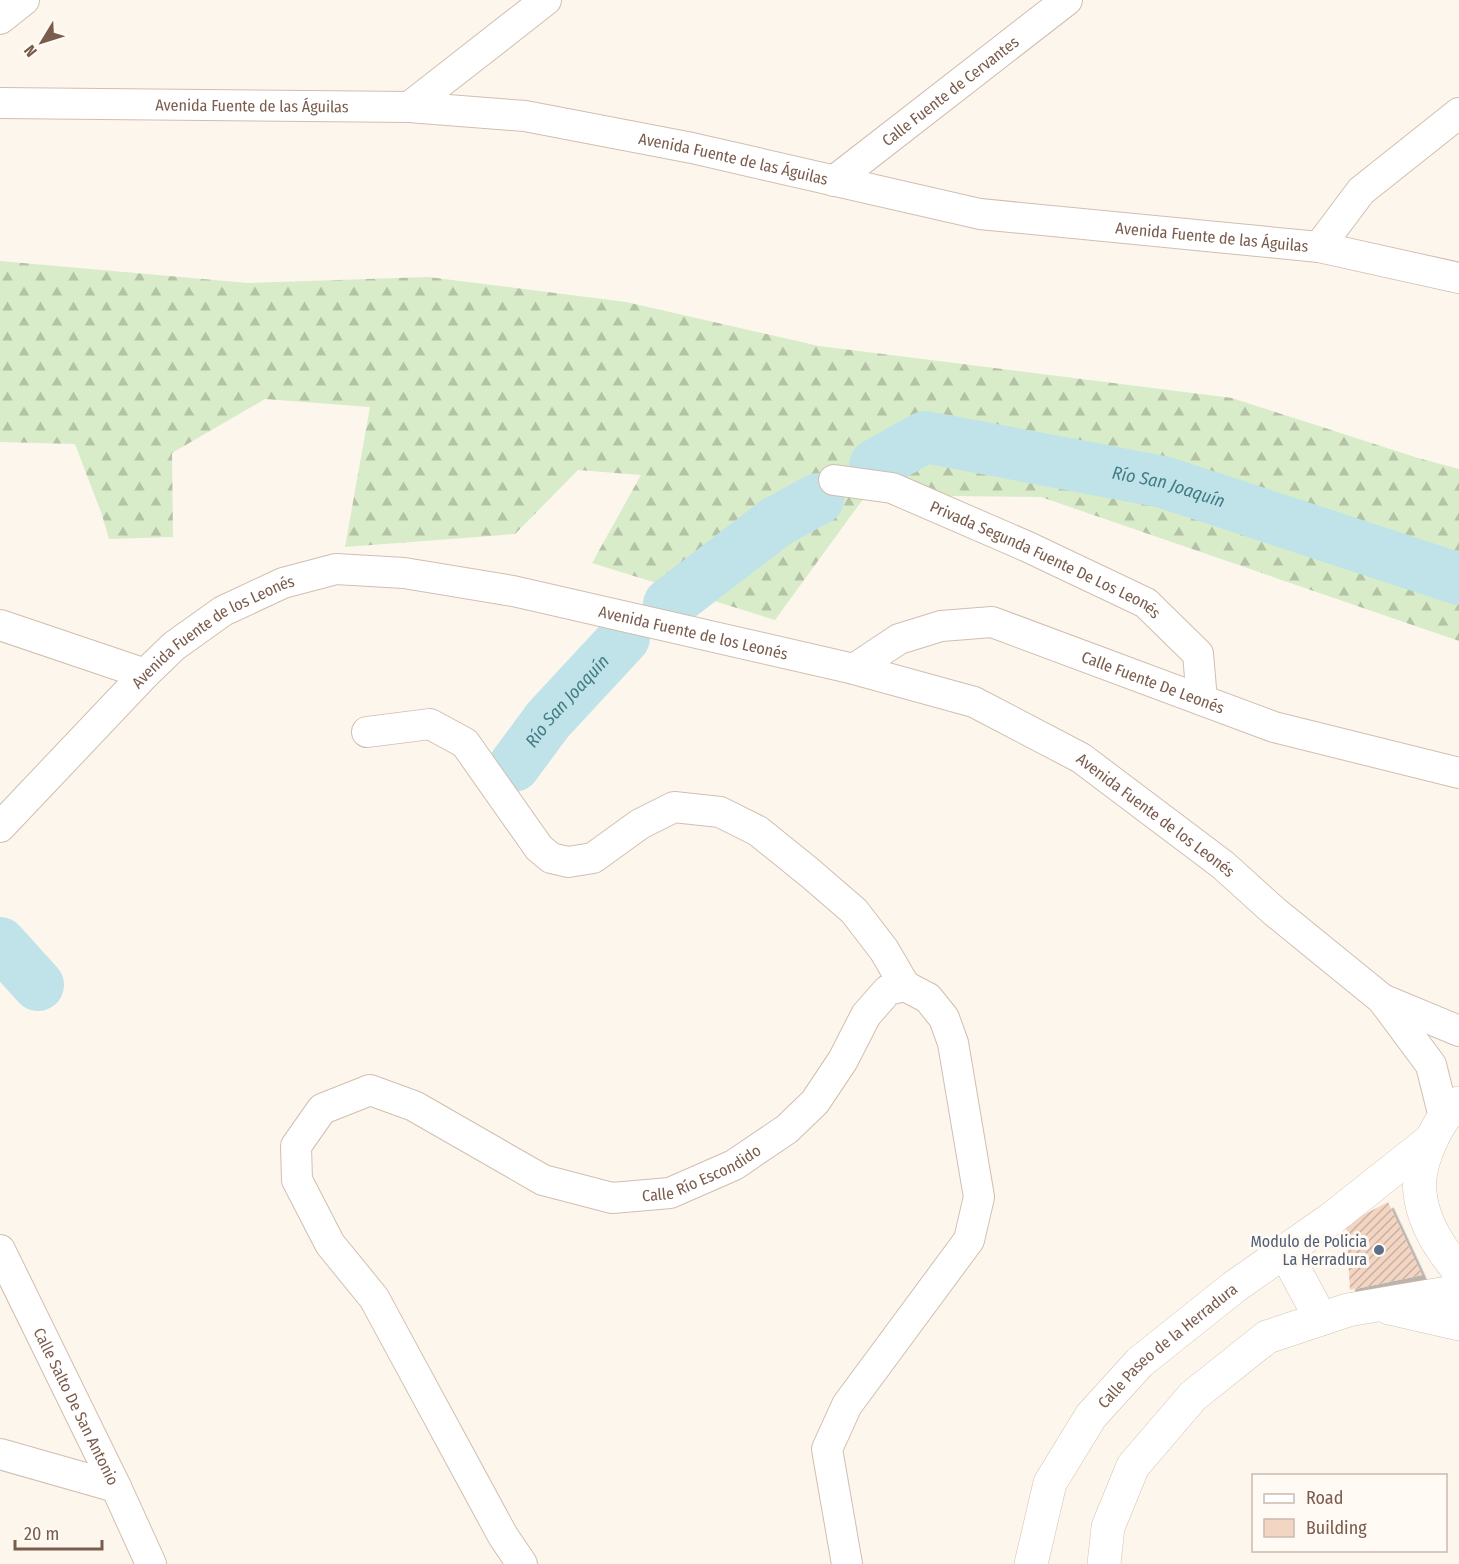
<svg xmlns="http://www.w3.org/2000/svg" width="1459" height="1564" font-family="'Fira Sans Condensed',sans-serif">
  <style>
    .forest { fill: url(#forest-firs) }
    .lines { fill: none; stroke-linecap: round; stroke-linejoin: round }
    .river { stroke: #bfe3e8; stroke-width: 52 }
    .building { fill: url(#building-hatch); filter: url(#shadow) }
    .minor-casing { stroke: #d1beb0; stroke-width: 32 }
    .secondary-casing { stroke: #d6c0b0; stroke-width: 34 }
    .minor { stroke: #fff; stroke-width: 30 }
    .secondary { stroke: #fff; stroke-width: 33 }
    .service-dot { fill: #5c6f8a; stroke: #fffaf3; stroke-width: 2 }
    .labels { text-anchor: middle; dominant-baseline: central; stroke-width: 6; stroke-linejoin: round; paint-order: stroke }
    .street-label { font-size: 16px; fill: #7a5c4d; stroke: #fffaf3 }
    .service-label { font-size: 16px; fill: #4e5e75; stroke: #fffaf3; text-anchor: end }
    .water-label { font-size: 18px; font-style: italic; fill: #437c86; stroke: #fffaf3 }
  </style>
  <defs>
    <pattern id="forest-firs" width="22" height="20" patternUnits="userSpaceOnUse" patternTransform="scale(1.5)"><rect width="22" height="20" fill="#d8ecc9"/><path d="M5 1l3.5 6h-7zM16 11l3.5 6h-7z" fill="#b4c2a5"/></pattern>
    <pattern id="building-hatch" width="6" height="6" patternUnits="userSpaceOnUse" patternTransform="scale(1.5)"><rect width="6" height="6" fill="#f3d5c3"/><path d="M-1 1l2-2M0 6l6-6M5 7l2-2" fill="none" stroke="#cab0a1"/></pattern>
    <filter id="shadow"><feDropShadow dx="5.5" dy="5.5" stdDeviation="0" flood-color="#0004"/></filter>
  </defs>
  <rect width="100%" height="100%" fill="#fdf6ec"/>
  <path class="forest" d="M0,261L248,283L428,277L626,302L819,346L1232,398L1418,458L1459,469V641L1041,497L866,495L775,620L592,563L641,475L578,470L515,534L345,547L370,407L265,399L172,453L173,537L109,539L102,515L75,444L0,442Z"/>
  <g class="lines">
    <g class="river">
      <path id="s1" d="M875,465L925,437L1163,482L1459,579"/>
      <path d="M669,604L776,522L818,499"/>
      <path id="s2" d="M514,766L548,720L624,638"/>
      <path d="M0,943L38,985"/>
    </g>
  </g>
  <path class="building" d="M1388,1202L1422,1275L1350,1290L1346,1224Z"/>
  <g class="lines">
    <defs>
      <g id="minor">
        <path d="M0,19L24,0"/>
        <path id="s3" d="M0,103L409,107L525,116L692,148L980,214L1319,247L1459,278"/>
        <path d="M409,107L546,0"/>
        <path id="s4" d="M834,181L1067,0"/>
        <path d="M1319,247L1361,191L1459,113"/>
        <path id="s5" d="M834,480L892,488L1028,547L1146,603L1198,654L1202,700"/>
        <path d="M0,625L145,674"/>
        <path id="s6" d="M854,669L899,639L941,626L992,622L1274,727L1459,773"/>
        <path d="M367,732L430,724L465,743L539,848L551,858L568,862L593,858L640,824L674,807L720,812L758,831L810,873L854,911L884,950L905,986"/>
        <path id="s7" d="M0,827L145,674L174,646L223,611L283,583L336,569L404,573L513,591L854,669L974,702L1081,758L1223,865L1275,912L1382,999L1431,1065L1444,1117"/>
        <path d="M1382,999L1459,1031"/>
        <path id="s8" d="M0,1250L116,1487L151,1564"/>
        <path d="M0,1454L116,1487"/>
        <path id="s9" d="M522,1564L503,1536L374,1298L330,1244L297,1180L296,1146L322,1109L370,1090L414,1106L543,1180L612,1198L670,1193L734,1165L787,1129L815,1102L843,1060L866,1015L888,990L905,986L928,998L944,1018L953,1043L979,1197L969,1240L847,1405L827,1449L847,1564"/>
      </g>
      <g id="secondary">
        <path d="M1459,1103C1454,1108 1447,1113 1443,1119C1430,1139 1417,1169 1420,1193C1423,1222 1441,1250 1459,1271"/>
        <path d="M1285,1252L1321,1319"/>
        <path d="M1389,1308L1459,1324"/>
        <path id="s10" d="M1031,1564L1050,1483L1091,1416L1140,1362L1234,1287L1331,1219L1432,1139"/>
        <path d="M1104,1564L1108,1527L1133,1466L1193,1396L1267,1337L1348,1310L1459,1291"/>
      </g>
    </defs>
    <use href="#minor" class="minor-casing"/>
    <use href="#secondary" class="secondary-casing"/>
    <use href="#minor" class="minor"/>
    <use href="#secondary" class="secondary"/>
  </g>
  <circle class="service-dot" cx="1379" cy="1250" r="6"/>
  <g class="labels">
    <g class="street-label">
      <text stroke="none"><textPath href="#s4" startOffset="147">Calle Fuente de Cervantes</textPath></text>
      <text stroke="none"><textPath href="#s3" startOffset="252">Avenida Fuente de las Águilas</textPath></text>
      <text stroke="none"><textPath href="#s3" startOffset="738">Avenida Fuente de las Águilas</textPath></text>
      <text stroke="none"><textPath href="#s3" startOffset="1224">Avenida Fuente de las Águilas</textPath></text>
      <text stroke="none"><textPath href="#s5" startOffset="228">Privada Segunda Fuente De Los Leonés</textPath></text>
      <text stroke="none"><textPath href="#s7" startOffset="796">Avenida Fuente de los Leonés</textPath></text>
      <text stroke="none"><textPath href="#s7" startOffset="292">Avenida Fuente de los Leonés</textPath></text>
      <text stroke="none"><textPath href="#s6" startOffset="321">Calle Fuente De Leonés</textPath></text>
      <text stroke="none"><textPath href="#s7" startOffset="1300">Avenida Fuente de los Leonés</textPath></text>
      <text stroke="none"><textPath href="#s9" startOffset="938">Calle Río Escondido</textPath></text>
      <text stroke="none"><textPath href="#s10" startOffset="266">Calle Paseo de la Herradura</textPath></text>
      <text stroke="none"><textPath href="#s8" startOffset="174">Calle Salto De San Antonio</textPath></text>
    </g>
    <g class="service-label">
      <text x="1367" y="1241">Modulo de Policia<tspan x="1367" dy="18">La Herradura</tspan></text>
    </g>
    <g class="water-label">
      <text stroke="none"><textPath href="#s1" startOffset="306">Río San Joaquín</textPath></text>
      <text stroke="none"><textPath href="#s2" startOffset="84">Río San Joaquín</textPath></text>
    </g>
  </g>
  <rect x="1252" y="1474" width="195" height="78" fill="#fffaf3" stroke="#cabbb1" stroke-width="1.5"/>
  <rect x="1264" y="1494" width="30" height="9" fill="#ffffff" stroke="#cabbb1" stroke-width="1.5"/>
  <text x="1306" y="1504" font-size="18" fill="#7a5c4d">Road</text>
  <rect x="1264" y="1519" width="30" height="18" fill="#f3d5c3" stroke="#cabbb1" stroke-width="1.5"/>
  <text x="1306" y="1534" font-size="18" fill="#7a5c4d">Building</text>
  <g transform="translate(42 42) rotate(232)" stroke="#fffaf3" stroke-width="4.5" paint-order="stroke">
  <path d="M0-4.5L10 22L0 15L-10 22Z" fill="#7a5c4d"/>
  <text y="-9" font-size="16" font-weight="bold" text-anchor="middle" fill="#7a5c4d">N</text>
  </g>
  <path d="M15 1540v9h87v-9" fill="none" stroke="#7a5c4d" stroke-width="3"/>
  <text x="24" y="1540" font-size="18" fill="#7a5c4d" stroke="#fffaf3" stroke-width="4.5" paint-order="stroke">20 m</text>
</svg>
